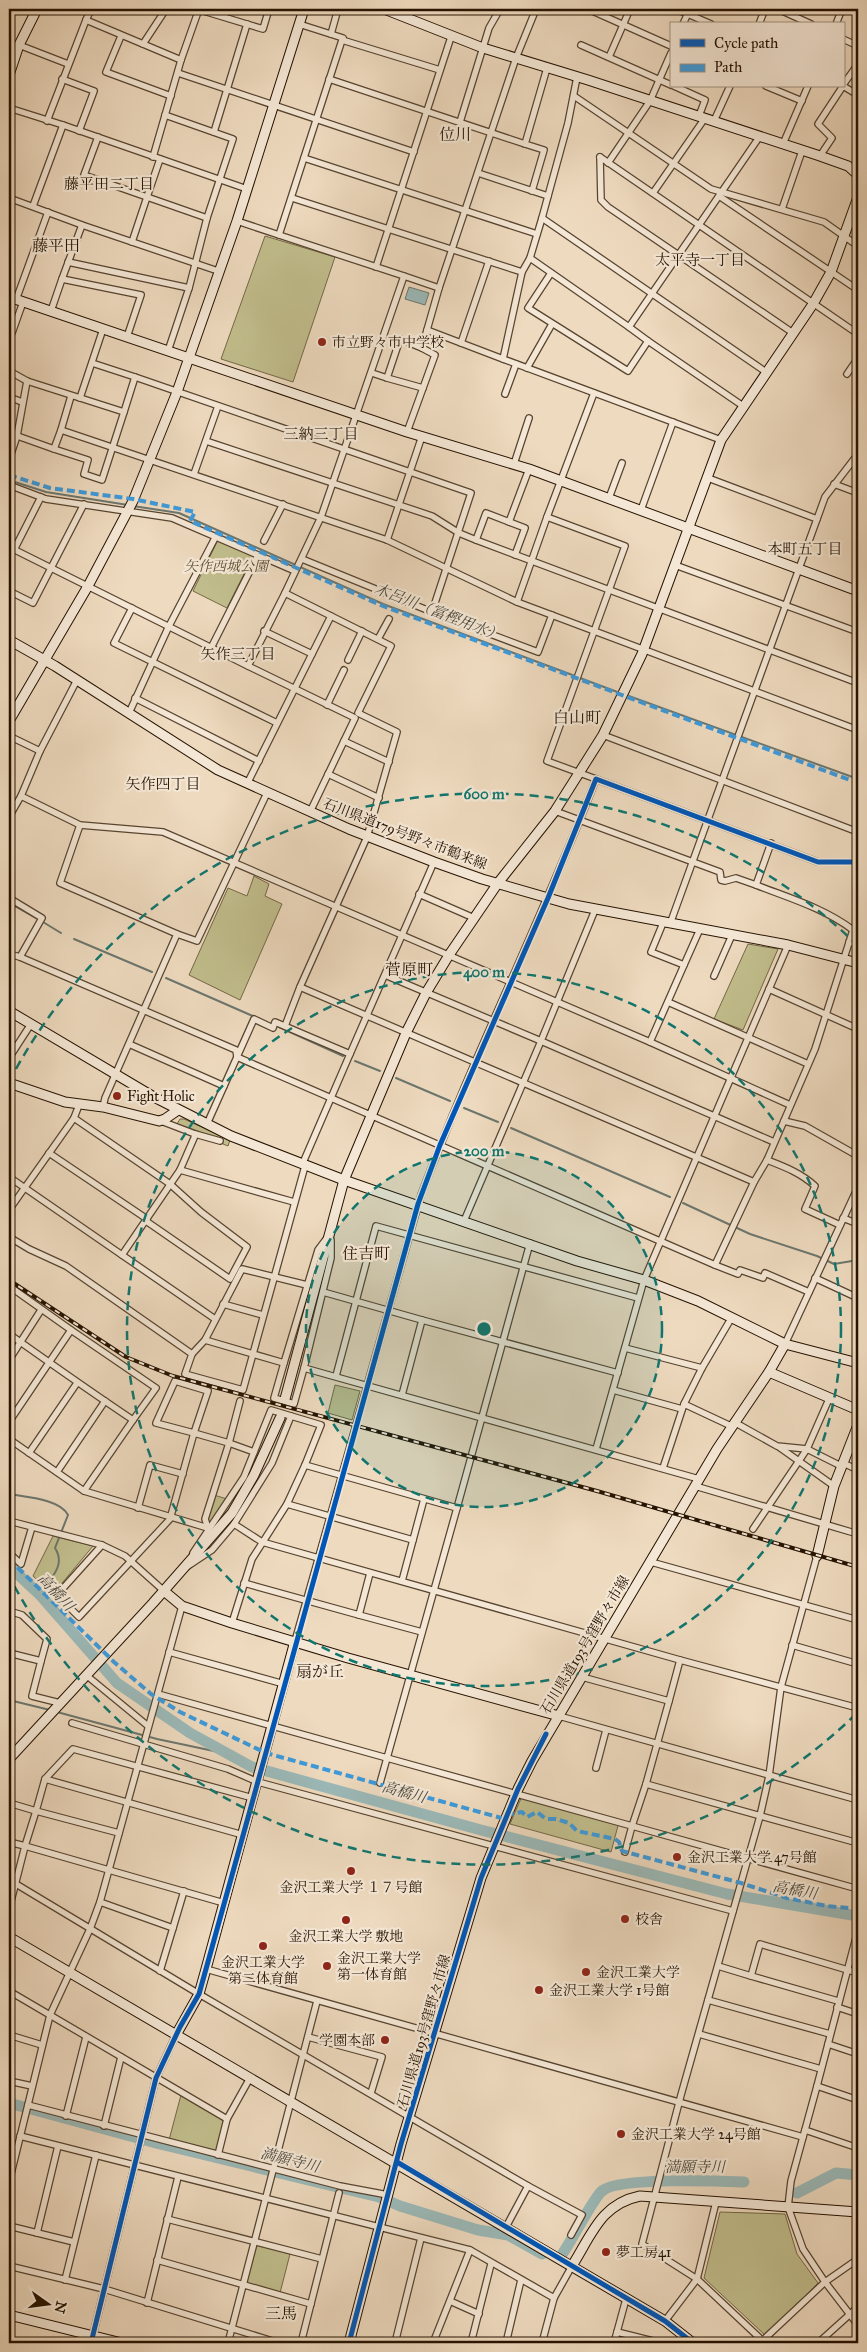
<svg xmlns="http://www.w3.org/2000/svg" width="867" height="2352" font-family="'IM FELL Great Primer','Noto Serif JP',serif">
  <style>
    .green { fill: #c1bd8c; stroke: #736846 }
    .water { fill: #9bb9b8; stroke: #6c766e }
    .lines { fill: none; stroke-linecap: round; stroke-linejoin: round }
    .stream { stroke: #6c766e; stroke-width: 2 }
    .river { stroke: #9bb9b8; stroke-width: 11 }
    .street-casing { stroke: #574430; stroke-width: 8 }
    .secondary-casing { stroke: #251200; stroke-width: 11 }
    .street { stroke: #f4e7d5; stroke-width: 5.5 }
    .secondary { stroke: #f4e7d5; stroke-width: 9 }
    .rail-casing { stroke: #251200; stroke-width: 4 }
    .rail { stroke: #f4e7d5; stroke-width: 2; stroke-dasharray: 5.5; stroke-linecap: butt }
    .quiet { stroke: #3c9adc; stroke-width: 4; stroke-dasharray: 8 4; stroke-linecap: butt }
    .cycleway-casing { stroke: #f4e7d5; stroke-width: 8 }
    .cycleway { stroke: #0057b8; stroke-width: 5 }
    .ring { fill: none; stroke: #0f766e; stroke-width: 2.5; stroke-dasharray: 9 6 }
    .poi-dot { fill: #8f2418; stroke: #f4e7d5; stroke-width: 2 }
    .labels { text-anchor: middle; dominant-baseline: central; stroke-width: 4.5; stroke-linejoin: round; paint-order: stroke }
    .poi-label { font-size: 14px; fill: #251200; stroke: #f4e7d5; text-anchor: start }
    .park-label { font-size: 14px; font-style: italic; fill: #5c4e31; stroke: #f4e7d5 }
    .street-label { font-size: 14px; fill: #251200; stroke: #f4e7d5 }
    .neighbourhood-label { font-size: 15px; fill: #251200; stroke: #f4e7d5 }
    .water-label { font-size: 15px; font-style: italic; fill: #4e4c40; stroke: #f4e7d5 }
    .quarter-label { font-size: 16px; fill: #251200; stroke: #f4e7d5 }
    .centre { fill: #0f766e; stroke: #f4e7d5; stroke-width: 2.5 }
    .ring-label { font-size: 15px; text-anchor: middle; font-weight: bold; fill: #0f766e; stroke: #f4e7d5; stroke-width: 4.5; stroke-linejoin: round; paint-order: stroke }
  </style>
  <rect width="100%" height="100%" fill="#eedabf"/>
  <filter id="stains"><feTurbulence type="fractalNoise" baseFrequency=".004" numOctaves="4"/><feColorMatrix values="0 0 0 0 .2 0 0 0 0 .09 0 0 0 0 .02 0 0 0 .5 -.17"/></filter>
  <radialGradient id="worn" r=".72"><stop offset=".6" stop-color="#630" stop-opacity="0"/><stop offset="1" stop-color="#630" stop-opacity=".3"/></radialGradient>
  <g class="green">
    <path d="M265,236L335,257L293,382L221,359Z"/>
    <path d="M218,540L253,556L227,608L193,591Z"/>
    <path d="M254,876L269,884L265,896L282,904L240,1000L189,975L228,888L247,896Z"/>
    <path d="M748,944L778,949L743,1030L714,1019Z"/>
    <path d="M180,1119H184L230,1140L228,1146L223,1144L221,1139L177,1124Z"/>
    <path d="M335,1385L360,1391L352,1420L328,1413Z"/>
    <path d="M214,1495L227,1499L209,1525L207,1518Z"/>
    <path d="M53,1536L93,1546L53,1594L33,1576Z"/>
    <path d="M522,1796L619,1822L611,1852L510,1824Z"/>
    <path d="M181,2095L225,2119L217,2153L169,2140Z"/>
    <path d="M720,2212L785,2214L797,2254L818,2283L766,2336L704,2278Z"/>
    <path d="M256,2245L290,2254L280,2293L244,2284Z"/>
  </g>
  <path class="water" d="M409,287L429,293L425,305L405,299Z"/>
  <g class="lines">
    <g class="stream">
      <path d="M9,480L46,492L128,505"/>
      <path d="M133,506L179,513L383,604L575,676"/>
      <path d="M580,678L620,693"/>
      <path d="M626,695L858,779"/>
      <path d="M11,904L36,918"/>
      <path d="M43,922L61,933"/>
      <path d="M74,939L152,972"/>
      <path d="M166,978L255,1017"/>
      <path d="M279,1027L343,1056"/>
      <path d="M355,1061L380,1071"/>
      <path d="M396,1078L450,1101"/>
      <path d="M464,1108L498,1122"/>
      <path d="M511,1128L670,1197"/>
      <path d="M683,1203L750,1234L817,1256L834,1264L858,1260"/>
      <path d="M9,1494C25,1497 60,1499 68,1515L55,1548C64,1562 56,1573 46,1585"/>
      <path d="M9,1700L50,1710"/>
      <path d="M57,1712L157,1739L228,1754"/>
    </g>
    <g class="river">
      <path d="M9,1566L40,1595L117,1683L190,1733L252,1767L481,1830L727,1894L858,1916"/>
      <path d="M9,2103L156,2143L379,2197L400,2206L478,2230L508,2235L542,2254"/>
      <path d="M797,2193L836,2173L858,2175"/>
      <path d="M563,2253C571,2242 594,2197 602,2191C618,2177 719,2181 744,2182"/>
    </g>
    <defs>
      <g id="street">
        <path d="M197,9L263,29L269,9"/>
        <path d="M588,9L671,46"/>
        <path d="M676,9L711,24"/>
        <path d="M778,9L811,24"/>
        <path d="M86,20L91,9"/>
        <path d="M683,24L690,9"/>
        <path d="M759,24L765,9"/>
        <path d="M836,24L842,9"/>
        <path d="M331,34L338,9"/>
        <path d="M121,36L106,72L171,96"/>
        <path d="M843,39L858,46"/>
        <path d="M342,40L440,70"/>
        <path d="M143,44L181,60"/>
        <path d="M19,45L68,64"/>
        <path d="M581,45L671,85"/>
        <path d="M609,57L630,9"/>
        <path d="M178,73L414,152"/>
        <path d="M577,77L568,123L542,218L530,258L522,272L503,359L721,440"/>
        <path d="M62,79L94,91L79,131"/>
        <path d="M329,79L525,144"/>
        <path d="M843,85L858,64"/>
        <path d="M674,86L705,100L699,116"/>
        <path d="M766,86L802,101"/>
        <path d="M843,86L858,95"/>
        <path d="M574,96L711,189L824,222L858,246"/>
        <path d="M9,108L63,125L33,206"/>
        <path d="M165,115L233,139L207,218L189,288L168,351"/>
        <path d="M47,121L86,20L143,44L166,9"/>
        <path d="M714,121L730,86"/>
        <path d="M460,122L489,28L500,9"/>
        <path d="M63,125L247,189"/>
        <path d="M214,132L247,24"/>
        <path d="M98,137L84,175L147,197L132,242"/>
        <path d="M783,144L808,86"/>
        <path d="M820,156L832,138L818,124L843,86"/>
        <path d="M153,157L181,60L199,9"/>
        <path d="M600,157L858,334"/>
        <path d="M600,157L601,200L608,207L793,333"/>
        <path d="M304,158L537,234"/>
        <path d="M160,159L147,197L207,218"/>
        <path d="M608,163L650,101L671,53"/>
        <path d="M478,173L548,196"/>
        <path d="M532,191L544,150L525,144L547,68"/>
        <path d="M653,193L705,118"/>
        <path d="M719,196L858,290"/>
        <path d="M9,198L82,225L218,271"/>
        <path d="M292,198L522,272"/>
        <path d="M782,209L802,151"/>
        <path d="M542,218L766,372"/>
        <path d="M237,221L279,235L342,40L343,38L299,24"/>
        <path d="M279,235L404,276"/>
        <path d="M530,258L629,327L760,136"/>
        <path d="M68,262L189,288"/>
        <path d="M376,267L451,37"/>
        <path d="M551,273L528,308L628,371L648,341L629,327"/>
        <path d="M62,279L82,225"/>
        <path d="M16,300L48,212"/>
        <path d="M51,311L62,279L141,295L127,337"/>
        <path d="M427,330L439,288L516,58L536,9"/>
        <path d="M9,332L12,333L23,302"/>
        <path d="M648,341L743,406"/>
        <path d="M461,343L489,261"/>
        <path d="M92,363L135,377L124,412"/>
        <path d="M527,368L552,324"/>
        <path d="M9,371L27,381L124,412L102,480L84,474L88,460L54,449"/>
        <path d="M372,373L387,378L400,339L422,348L427,330L503,359"/>
        <path d="M847,374L858,358"/>
        <path d="M135,377L471,493L432,612L302,559"/>
        <path d="M387,378L423,388"/>
        <path d="M594,393L547,517L625,546L547,761L596,779"/>
        <path d="M505,394L516,364"/>
        <path d="M9,397L22,402"/>
        <path d="M80,398L103,329"/>
        <path d="M61,430L71,396"/>
        <path d="M407,432L435,355L422,348"/>
        <path d="M9,433L54,449L61,430L387,540L517,602L858,730"/>
        <path d="M206,441L432,516L459,533L476,540L858,683"/>
        <path d="M9,460L17,436L27,381"/>
        <path d="M514,464L529,418"/>
        <path d="M194,474L218,406"/>
        <path d="M708,478L817,519"/>
        <path d="M834,484L858,493"/>
        <path d="M9,485L46,499L172,518L295,571"/>
        <path d="M609,498L622,463"/>
        <path d="M641,510L673,422"/>
        <path d="M509,522L529,469"/>
        <path d="M387,540L422,436"/>
        <path d="M476,540L486,513L525,528L515,555"/>
        <path d="M264,541L283,504"/>
        <path d="M9,547L248,666L285,593"/>
        <path d="M14,550L41,497"/>
        <path d="M675,565L858,632"/>
        <path d="M9,591L33,603L84,504"/>
        <path d="M517,602L547,517"/>
        <path d="M132,608L114,643L277,723"/>
        <path d="M432,612L538,652L552,615"/>
        <path d="M264,631L312,654"/>
        <path d="M378,639L389,619"/>
        <path d="M211,648L258,555"/>
        <path d="M348,660L362,631"/>
        <path d="M248,666L355,718L310,812"/>
        <path d="M135,698L259,761"/>
        <path d="M327,705L344,670"/>
        <path d="M129,713L169,626L216,536"/>
        <path d="M603,735L858,832"/>
        <path d="M9,736L40,751"/>
        <path d="M344,741L389,762"/>
        <path d="M328,774L379,798"/>
        <path d="M247,784L331,616"/>
        <path d="M21,796L40,751L77,680"/>
        <path d="M555,811L720,872L721,880L725,881L736,878L756,885"/>
        <path d="M9,817L21,796L80,825L163,832L650,1042L684,965L651,952L663,923"/>
        <path d="M80,825L60,883L177,934"/>
        <path d="M771,843L756,885C789,898 824,908 853,930"/>
        <path d="M419,894L474,918"/>
        <path d="M9,898L42,918L20,957L236,1050L237,1057L715,1265L754,1182L767,1160L815,1049L853,930L858,924"/>
        <path d="M595,910L541,1041L774,1142"/>
        <path d="M670,924L825,497L858,454"/>
        <path d="M849,942L858,944"/>
        <path d="M9,954L20,957"/>
        <path d="M684,965L700,929"/>
        <path d="M385,975L541,1041L464,1221"/>
        <path d="M714,976L732,935"/>
        <path d="M300,987L754,1182"/>
        <path d="M769,989L858,1029"/>
        <path d="M668,1002L808,1064"/>
        <path d="M285,1026L300,987L367,837L397,732L358,713L391,646L285,593L321,517L404,276L439,288"/>
        <path d="M650,1042L790,1105"/>
        <path d="M129,1044L224,1086"/>
        <path d="M9,1058L31,1024"/>
        <path d="M103,1107L105,1098L177,934L197,941L267,793"/>
        <path d="M74,1118L170,1184L201,1212L247,1247L230,1279L146,1221"/>
        <path d="M784,1121L805,1126L858,1156"/>
        <path d="M207,1124L254,1019L273,1028L275,1022L350,1054L434,862"/>
        <path d="M195,1134L220,1141"/>
        <path d="M49,1153L147,1219"/>
        <path d="M767,1160C785,1167 801,1173 815,1186L805,1209L840,1225"/>
        <path d="M302,1165L350,1054"/>
        <path d="M180,1170L294,1202"/>
        <path d="M9,1177L122,1255L180,1170L194,1138L195,1134L161,1121"/>
        <path d="M9,1210L74,1118L79,1105"/>
        <path d="M843,1218L858,1224"/>
        <path d="M9,1237L29,1249L66,1266L192,1354L185,1374L243,1390L305,1166"/>
        <path d="M331,1240V1258L304,1368L699,1479"/>
        <path d="M122,1255L215,1319"/>
        <path d="M715,1265L738,1274L740,1270L763,1278L765,1273L809,1292"/>
        <path d="M815,1278L858,1298"/>
        <path d="M9,1286L71,1330"/>
        <path d="M323,1292L422,1320L402,1395"/>
        <path d="M223,1304L263,1315"/>
        <path d="M422,1320L618,1373"/>
        <path d="M9,1334C50,1363 91,1392 133,1420L156,1388L71,1330L9,1422"/>
        <path d="M205,1340L284,1363L318,1250L327,1238"/>
        <path d="M785,1344L858,1187"/>
        <path d="M625,1348L702,1368"/>
        <path d="M192,1354L205,1340L242,1269L307,1285"/>
        <path d="M9,1360L41,1310"/>
        <path d="M284,1363L274,1398L294,1404L304,1368"/>
        <path d="M336,1376L376,1226L638,1298"/>
        <path d="M175,1381L208,1391L194,1433L156,1423Z"/>
        <path d="M613,1390L682,1409"/>
        <path d="M684,1404L702,1368L732,1317"/>
        <path d="M133,1420L84,1491L208,1528L205,1519L229,1443L254,1452"/>
        <path d="M734,1422L777,1446L807,1449L841,1466"/>
        <path d="M9,1439L84,1491"/>
        <path d="M779,1447L834,1486"/>
        <path d="M596,1449L644,1280L788,945"/>
        <path d="M29,1453L77,1383"/>
        <path d="M843,1463L858,1470"/>
        <path d="M663,1468L684,1404L731,1426"/>
        <path d="M57,1472L105,1401"/>
        <path d="M695,1486L858,1534"/>
        <path d="M287,1504L413,1540L402,1581"/>
        <path d="M138,1508L150,1465L183,1474"/>
        <path d="M457,1508L530,1243"/>
        <path d="M9,1521L102,1545L125,1556L164,1591"/>
        <path d="M753,1529L807,1449L829,1399"/>
        <path d="M413,1540L424,1499"/>
        <path d="M102,1545L57,1595L79,1617L170,1519L194,1433L229,1443L240,1401"/>
        <path d="M9,1553L21,1564L32,1527"/>
        <path d="M193,1553L244,1477L271,1410L291,1416L272,1463L234,1524L262,1542L680,1660L858,1708"/>
        <path d="M651,1562L858,1620"/>
        <path d="M188,1566L212,1550L234,1524"/>
        <path d="M244,1583L359,1615L370,1573"/>
        <path d="M9,1611L22,1615L47,1639L41,1661"/>
        <path d="M359,1615L422,1632"/>
        <path d="M232,1623L252,1559L287,1504L305,1465"/>
        <path d="M295,1641L421,1195C474,1054 542,920 596,779L818,862H858"/>
        <path d="M792,1645L858,1664"/>
        <path d="M169,1652L284,1684"/>
        <path d="M9,1653L41,1661L32,1696L60,1703"/>
        <path d="M86,1675L148,1726"/>
        <path d="M582,1677L669,1701L680,1660"/>
        <path d="M158,1694L387,1758L457,1508L305,1465L321,1425L291,1416"/>
        <path d="M559,1716L858,1800"/>
        <path d="M72,1723L228,1769L258,1782L733,1911"/>
        <path d="M596,1768L606,1730"/>
        <path d="M45,1779L243,1835"/>
        <path d="M380,1783L387,1758L632,1826L646,1784L858,1843"/>
        <path d="M646,1784L669,1701"/>
        <path d="M9,1803L36,1811L25,1846L224,1903"/>
        <path d="M119,1833L36,1811L45,1779L73,1749L253,1798"/>
        <path d="M9,1842L25,1846L9,1909"/>
        <path d="M625,1852L632,1826L858,1889"/>
        <path d="M9,1882L16,1884L199,1994L528,2186L506,2227"/>
        <path d="M100,1902L173,1928L160,1971"/>
        <path d="M173,1928L184,1891"/>
        <path d="M718,1966L751,1976L760,1944L858,1973"/>
        <path d="M206,1969L803,2137"/>
        <path d="M751,1976L838,2001"/>
        <path d="M9,1991L227,2119"/>
        <path d="M708,2000L830,2034"/>
        <path d="M837,2007L858,2014"/>
        <path d="M699,2034L821,2069"/>
        <path d="M9,2035L42,2045"/>
        <path d="M308,2037L382,2057L371,2093"/>
        <path d="M828,2044L858,2054"/>
        <path d="M9,2081L32,2086"/>
        <path d="M817,2086L858,1930"/>
        <path d="M28,2105L340,2186L388,2195"/>
        <path d="M66,2116L86,2037"/>
        <path d="M104,2126L121,2057"/>
        <path d="M805,2130L858,2148"/>
        <path d="M20,2136L470,2250L554,2298"/>
        <path d="M218,2155L227,2119L250,2078"/>
        <path d="M9,2182L50,2015L90,1929L100,1902L182,1606"/>
        <path d="M528,2186L582,2215L571,2235"/>
        <path d="M167,2219L322,2259"/>
        <path d="M9,2226L74,2242"/>
        <path d="M37,2233L58,2146"/>
        <path d="M858,2259L825,2282L858,2325"/>
        <path d="M157,2260L311,2304"/>
        <path d="M9,2266L104,2289L279,2343"/>
        <path d="M65,2280L96,2155"/>
        <path d="M450,2301L479,2314"/>
        <path d="M147,2303L178,2177"/>
        <path d="M665,2321L697,2279L716,2202"/>
        <path d="M617,2332L653,2341V2343"/>
        <path d="M761,2342L825,2282L803,2249L788,2207L791,2181L817,2086L858,2100"/>
        <path d="M91,2343L156,2078L176,2035"/>
        <path d="M228,2343L317,2001"/>
        <path d="M301,2343L339,2193"/>
        <path d="M395,2343L421,2238"/>
        <path d="M433,2343L470,2250"/>
        <path d="M471,2343L491,2264"/>
        <path d="M506,2343L521,2280"/>
        <path d="M542,2343L554,2298L572,2266"/>
        <path d="M614,2343L626,2299"/>
        <path d="M765,2343L697,2279L642,2244L681,2095L760,1816L769,1776L781,1687L817,1556"/>
        <path d="M818,2343L858,2307"/>
      </g>
      <g id="secondary">
        <path d="M384,9L483,48L588,80L820,156L848,166L858,175"/>
        <path d="M9,75L19,45L37,9"/>
        <path d="M9,297L407,432L529,469L858,591"/>
        <path d="M9,640L55,666L218,770L349,829L434,862L482,879L569,904L788,945L858,963"/>
        <path d="M9,721L88,586L133,501L177,392L237,221L304,9"/>
        <path d="M9,1011L154,1097L231,1136L344,1180L577,1261L644,1280L698,1301L785,1344"/>
        <path d="M9,1083L65,1102L103,1107L159,1121L165,1119L178,1110"/>
        <path d="M769,1372L858,1410"/>
        <path d="M285,1399L344,1180L406,1033L426,993L449,955L498,883L555,811L603,735L642,654L721,440L813,304L831,272L858,197"/>
        <path d="M817,1556L834,1486L858,1425"/>
        <path d="M164,1591L182,1606L232,1623L348,1658L559,1716"/>
        <path d="M9,1759L153,1603L232,1513L254,1475L280,1418"/>
        <path d="M9,1937L665,2321L693,2343"/>
        <path d="M176,2035L199,1994L206,1969L295,1641"/>
        <path d="M572,2266C592,2234 601,2204 640,2196L858,2212"/>
        <path d="M9,2315L122,2343"/>
        <path d="M349,2343L401,2144L481,1878L518,1789L532,1761L717,1449L769,1372L785,1344L858,1363"/>
      </g>
    </defs>
    <use href="#street" class="street-casing"/>
    <use href="#secondary" class="secondary-casing"/>
    <use href="#street" class="street"/>
    <use href="#secondary" class="secondary"/>
    <defs>
      <path id="rail" d="M9,1280L126,1357L173,1376L597,1491L858,1567"/>
    </defs>
    <use href="#rail" class="rail-casing"/>
    <use href="#rail" class="rail"/>
    <g class="quiet">
      <path d="M9,475L50,488L133,499L195,512L190,521L383,606L858,783"/>
      <path d="M9,1559L114,1662L151,1694L180,1712L266,1753L505,1819L511,1814L522,1812L527,1817L537,1812L546,1819H556L569,1823L577,1831L615,1839L619,1842L622,1851L741,1883L787,1898L827,1906L858,1909"/>
    </g>
    <defs>
      <g id="cycleway">
        <path d="M397,2162L665,2321L693,2343"/>
        <path d="M91,2343L156,2078L180,2027L199,1994L206,1969L418,1204L440,1145L548,898L596,779L818,862H858"/>
        <path d="M349,2343L401,2144L481,1878L518,1789L546,1734"/>
      </g>
    </defs>
    <use href="#cycleway" class="cycleway-casing"/>
    <use href="#cycleway" class="cycleway"/>
  </g>
  <circle cx="484" cy="1329" r="178" fill="#0f766e" fill-opacity=".12"/>
  <g class="ring">
    <circle cx="484" cy="1329" r="178"/>
    <circle cx="484" cy="1329" r="357"/>
    <path d="M856 1714A535 535 0 0 1 9 1576M9 1082A535 535 0 0 1 856 944"/>
  </g>
  <g class="poi-dot">
    <circle cx="322" cy="342" r="5"/>
    <circle cx="117" cy="1096" r="5"/>
    <circle cx="677" cy="1857" r="5"/>
    <circle cx="351" cy="1871" r="5"/>
    <circle cx="625" cy="1919" r="5"/>
    <circle cx="346" cy="1920" r="5"/>
    <circle cx="263" cy="1946" r="5"/>
    <circle cx="327" cy="1966" r="5"/>
    <circle cx="586" cy="1972" r="5"/>
    <circle cx="539" cy="1990" r="5"/>
    <circle cx="385" cy="2040" r="5"/>
    <circle cx="621" cy="2134" r="5"/>
    <circle cx="606" cy="2252" r="5"/>
  </g>
  <g class="labels">
    <g class="poi-label">
      <text x="332" y="342">市立野々市中学校</text>
      <text x="127" y="1096">Fight Holic</text>
      <text x="687" y="1857">金沢工業大学 47号館</text>
      <text x="351" y="1887" text-anchor="middle">金沢工業大学 １７号館</text>
      <text x="635" y="1919">校舎</text>
      <text x="346" y="1936" text-anchor="middle">金沢工業大学 敷地</text>
      <text x="337" y="1958">金沢工業大学<tspan x="337" dy="16">第一体育館</tspan></text>
      <text x="263" y="1962" text-anchor="middle">金沢工業大学<tspan x="263" dy="16">第二体育館</tspan></text>
      <text x="596" y="1972">金沢工業大学</text>
      <text x="549" y="1990">金沢工業大学 1号館</text>
      <text x="375" y="2040" text-anchor="end">学園本部</text>
      <text x="631" y="2134">金沢工業大学 24号館</text>
      <text x="616" y="2252">夢工房41</text>
    </g>
    <g class="park-label">
      <text x="226" y="566">矢作西城公園</text>
    </g>
    <g class="street-label">
      <text transform="translate(405 834) rotate(21)">石川県道179号野々市鶴来線</text>
      <text transform="translate(585 1645) rotate(-59)">石川県道193号窪野々市線</text>
      <text transform="translate(424 2031) rotate(-74)">石川県道193号窪野々市線</text>
    </g>
    <g class="neighbourhood-label">
      <text x="109" y="184">藤平田二丁目</text>
      <text x="700" y="260">太平寺一丁目</text>
      <text x="321" y="434">三納三丁目</text>
      <text x="805" y="549">本町五丁目</text>
      <text x="238" y="654">矢作三丁目</text>
      <text x="163" y="784">矢作四丁目</text>
    </g>
    <g class="water-label">
      <text transform="translate(438 612) rotate(21)">木呂川（富樫用水）</text>
      <text transform="translate(56 1592) rotate(47)">高橋川</text>
      <text transform="translate(404 1792) rotate(15)">高橋川</text>
      <text transform="translate(795 1890) rotate(10)">高橋川</text>
      <text transform="translate(290 2160) rotate(14)">満願寺川</text>
      <text x="695" y="2167">満願寺川</text>
    </g>
    <g class="quarter-label">
      <text x="455" y="134">位川</text>
      <text x="56" y="245">藤平田</text>
      <text x="577" y="717">白山町</text>
      <text x="409" y="969">菅原町</text>
      <text x="366" y="1253">住吉町</text>
      <text x="320" y="1671">扇が丘</text>
      <text x="281" y="2313">三馬</text>
    </g>
  </g>
  <circle cx="484" cy="1329" r="8" class="centre"/>
  <g class="ring-label">
    <text x="484" y="799">600 m</text>
    <text x="484" y="977">400 m</text>
    <text x="484" y="1156">200 m</text>
  </g>
  <rect width="867" height="2352" fill="none" stroke="#eedabf" stroke-width="30"/>
  <rect x="10" y="10" width="847" height="2332" fill="none" stroke="#251200" stroke-width="2.5"/>
  <rect x="15" y="15" width="837" height="2322" fill="none" stroke="#251200"/>
  <rect x="670" y="22" width="175" height="65" fill="#f4e7d5" stroke="#a19280"/>
  <rect x="680" y="39" width="25" height="8" fill="#0057b8" stroke="#a19280"/>
  <text x="714" y="48" font-size="15" fill="#251200">Cycle path</text>
  <rect x="680" y="64" width="25" height="8" fill="#3c9adc" stroke="#a19280"/>
  <text x="714" y="72" font-size="15" fill="#251200">Path</text>
  <g transform="translate(48 2304) rotate(104)" stroke="#f4e7d5" stroke-width="4" paint-order="stroke">
  <path d="M0-4L9 19L0 12L-9 19Z" fill="#251200"/>
  <text y="-8" font-size="14" font-weight="bold" text-anchor="middle" fill="#251200">N</text>
  </g>
  <rect width="100%" height="100%" filter="url(#stains)"/>
  <rect width="100%" height="100%" fill="url(#worn)"/>
</svg>
